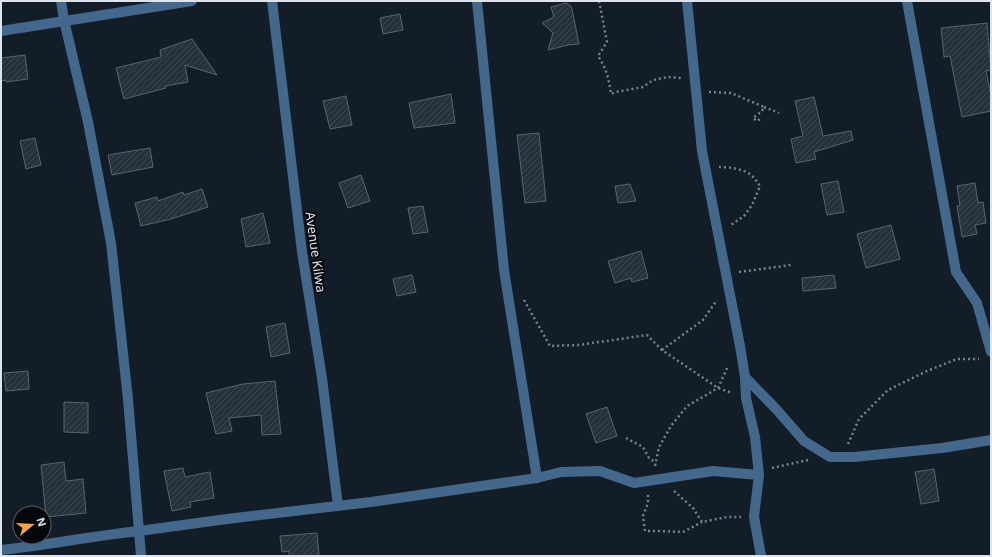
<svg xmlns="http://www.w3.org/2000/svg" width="992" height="557" font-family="'Noto Sans',sans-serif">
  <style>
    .building { fill: url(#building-hatch); stroke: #57646f }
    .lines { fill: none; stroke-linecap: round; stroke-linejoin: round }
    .path { stroke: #79818a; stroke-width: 2.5; stroke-dasharray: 2 3; stroke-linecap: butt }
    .street { stroke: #43688b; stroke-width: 10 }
    .labels { text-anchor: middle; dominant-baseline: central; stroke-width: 4; stroke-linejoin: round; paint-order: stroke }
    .street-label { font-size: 13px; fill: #dde4eb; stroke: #04070b }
  </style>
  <defs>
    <pattern id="building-hatch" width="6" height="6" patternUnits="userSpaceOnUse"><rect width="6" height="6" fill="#26313c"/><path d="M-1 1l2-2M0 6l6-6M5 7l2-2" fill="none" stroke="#3b454f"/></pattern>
  </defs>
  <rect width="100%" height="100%" fill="#131d27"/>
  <g class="building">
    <path d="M566,3L571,6L572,9L579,44L568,45L548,50L553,33L542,23L554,17L551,7Z"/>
    <path d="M400,14L403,30L383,34L380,18Z"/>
    <path d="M987,23L991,70L986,71L991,95V111L962,117L950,56L944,57L941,28Z"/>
    <path d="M192,39L217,75L185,65L188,82L165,86L166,88L124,99L116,68L161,57L160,50Z"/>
    <path d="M25,55L28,79L6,82V80L1,81V58Z"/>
    <path d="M451,94L455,123L414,128L409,103Z"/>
    <path d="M346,96L352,125L330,129L323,101Z"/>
    <path d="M814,97L823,136L851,131L853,140L814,152L816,159L796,163L791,139L803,136L795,101Z"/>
    <path d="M539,133L546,201L525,203L517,135Z"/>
    <path d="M35,138L41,165L26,169L20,141Z"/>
    <path d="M150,148L153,167L112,175L108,155Z"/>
    <path d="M361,175L370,201L348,208L339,183Z"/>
    <path d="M838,181L844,212L827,215L821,184Z"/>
    <path d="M975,183L978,203L983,202L986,223L975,225L977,234L962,237L957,206H960L957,186Z"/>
    <path d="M630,184L636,201L618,203L615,186Z"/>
    <path d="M202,189L208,207L171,219L141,226L135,203L157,197L158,201L183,192L184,195Z"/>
    <path d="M423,206L428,232L413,234L408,208Z"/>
    <path d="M263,213L270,243L246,247L241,219Z"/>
    <path d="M891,225L900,259L866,268L857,234Z"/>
    <path d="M641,251L648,278L632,282L631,278L615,283L608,261Z"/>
    <path d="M412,275L416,292L397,296L393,279Z"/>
    <path d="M834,275L836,288L803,291L802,278Z"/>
    <path d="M285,323L290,353L271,357L266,327Z"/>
    <path d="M28,371L29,389L6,391L4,373Z"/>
    <path d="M275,381L281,434L262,435L261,415L229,418L232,431L216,434L206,393L243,384Z"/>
    <path d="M64,402L88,403V433L64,432Z"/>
    <path d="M607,407L617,436L596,443L586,414Z"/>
    <path d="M64,462L66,481L83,479L86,513L46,517L41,465Z"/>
    <path d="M183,468L185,477L210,472L214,498L190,502L191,507L172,511L164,471Z"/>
    <path d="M934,469L939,501L921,504L915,472Z"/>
    <path d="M317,533L319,556H289V551L282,552L280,536Z"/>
  </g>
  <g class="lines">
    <g class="path">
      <path d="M599,1L607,42L598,56C606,68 609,79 611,94L616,92L643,87L653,80L668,77L681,78"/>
      <path d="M709,92L731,93L764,107L762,111L753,118L757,121L760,119"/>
      <path d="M764,107L779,113"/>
      <path d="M719,167C729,167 744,169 751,175C755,178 757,182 760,186L752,205L744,216L731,225"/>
      <path d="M739,272L791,265"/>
      <path d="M524,300L550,346L579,345L647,335L662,350L718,388L732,393"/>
      <path d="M662,350L703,320L717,300"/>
      <path d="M626,438L643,447L649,458L656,463"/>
      <path d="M848,444L859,419L888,390L927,371L957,359H979"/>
      <path d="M655,466L659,447L671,426L687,406L718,388L728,366"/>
      <path d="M772,468L808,460"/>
      <path d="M674,491L693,508L702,522L727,517H741"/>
      <path d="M648,495V503L643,516L645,531H659L683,532L702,522"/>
    </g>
    <g class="street">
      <path d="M61,1L64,20L88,122L111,243L128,399L139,531L227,519L371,502L537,478L561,472L600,471L634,483L713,471L759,475"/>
      <path d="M272,1L302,252L322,378L338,506"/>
      <path d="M477,1L504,270L537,478"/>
      <path d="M687,1L702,151L740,346L745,377L746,398L755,437L759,475L754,517L761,556"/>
      <path d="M907,1L956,272L977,303L991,352"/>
      <path d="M1,31L192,1"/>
      <path d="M745,377L777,410L804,441L830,457H854L942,448L991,440"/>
      <path d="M1,550C47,545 93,536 139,531L141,556"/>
    </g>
  </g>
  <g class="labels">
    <g class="street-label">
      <text transform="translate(316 252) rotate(82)">Avenue Kilwa</text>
    </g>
  </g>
  <rect width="992" height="557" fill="none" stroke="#dde4eb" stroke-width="4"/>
  <g transform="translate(32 525) rotate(72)"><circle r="19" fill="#04070b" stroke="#5b5f65"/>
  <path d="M0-3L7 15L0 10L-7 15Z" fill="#f3a443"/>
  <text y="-6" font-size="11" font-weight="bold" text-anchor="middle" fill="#dde4eb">N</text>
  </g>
</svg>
